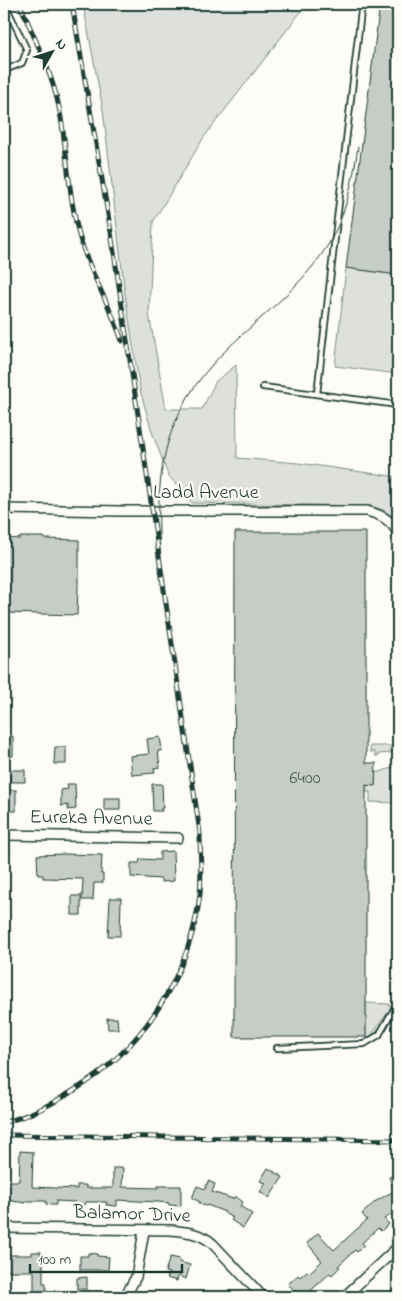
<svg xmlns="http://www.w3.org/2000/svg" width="402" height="1301" font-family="'Indie Flower',sans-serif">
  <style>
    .green { fill: #dde0db; stroke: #7e8e88 }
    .building { fill: #c6cdc7; stroke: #1f3d34 }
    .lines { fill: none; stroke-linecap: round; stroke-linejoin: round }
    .lane-casing { stroke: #1f3d34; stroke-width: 8 }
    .street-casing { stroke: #1f3d34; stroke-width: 12 }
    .lane { stroke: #fdfcf7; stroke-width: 4.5 }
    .street { stroke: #fdfcf7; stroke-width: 9 }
    .tram { stroke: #1f3d34; stroke-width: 1 }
    .rail-casing { stroke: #1f3d34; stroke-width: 5 }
    .rail { stroke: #fdfcf7; stroke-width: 3; stroke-dasharray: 9; stroke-linecap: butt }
    .labels { text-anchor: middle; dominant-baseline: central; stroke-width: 4.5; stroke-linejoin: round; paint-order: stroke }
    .number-label { font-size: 18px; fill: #496159 }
    .street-label { font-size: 20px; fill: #1f3d34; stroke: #fdfcf7 }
  </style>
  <rect width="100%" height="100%" fill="#fdfcf7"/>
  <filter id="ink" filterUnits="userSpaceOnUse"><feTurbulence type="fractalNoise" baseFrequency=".02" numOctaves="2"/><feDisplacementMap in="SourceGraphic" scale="10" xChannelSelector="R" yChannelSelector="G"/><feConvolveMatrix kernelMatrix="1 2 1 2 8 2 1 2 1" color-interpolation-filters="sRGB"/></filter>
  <g filter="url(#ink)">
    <g class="green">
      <path d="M83,4H307L204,137L153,222L149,314L166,409H202L216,381L236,365L237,458L298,463L398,477V521L384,510L371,506L192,503L168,475L152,432L140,390L125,294L103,110Z"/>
      <path d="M346,268L398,275V374L335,366Z"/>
      <path d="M370,746H391V753L378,754V756H375V752H370Z"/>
      <path d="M396,766L395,803L370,802V792H366V785H375V772H380Z"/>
      <path d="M366,1003L389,1004L391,1008L371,1036L366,1037Z"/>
    </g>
    <g class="building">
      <path d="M380,4H398V275L346,268Z"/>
      <path d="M235,532H366V763H376L375,786L366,785V1037H234Z"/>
      <path d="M20,537H44L45,539L79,540V586H78L77,615L4,613V538L20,539Z"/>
      <path d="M13,736V756H5V737Z"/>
      <path d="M160,737L162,750L158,751L160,767L154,768L155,773L132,775L130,756L149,754L147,739Z"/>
      <path d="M55,747H66V764H54Z"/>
      <path d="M11,770H25V782H10Z"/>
      <path d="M67,784H75L76,809L68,810V805L61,806V790L68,789Z"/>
      <path d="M152,784H162L163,808H161L162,811H153Z"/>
      <rect x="4" y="790" width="12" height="21"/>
      <rect x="104" y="798" width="16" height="12"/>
      <path d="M173,851L174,881L161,882V879L131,877V863H139L140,859L160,860V852Z"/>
      <path d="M64,854L102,855L101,874H103V883H94L93,900H82L83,879L43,878V875H38L37,855Z"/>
      <rect x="72" y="896" width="9" height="19"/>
      <path d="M110,898H121L120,936H108Z"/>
      <path d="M107,1018H117L118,1029H108Z"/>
      <path d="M20,1151L33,1152L32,1187L77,1189V1185H86V1188H113V1168H123L122,1187L158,1188V1186H181V1206L169,1205V1203L158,1202L117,1200V1206L106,1205L107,1202H86L85,1205H75V1202L56,1201V1205H51L46,1204V1201H26V1203L5,1200V1186H8V1181H19Z"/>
      <path d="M268,1168L283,1177L269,1198L260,1192L266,1183L260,1181Z"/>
      <path d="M398,1174V1211L384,1219L389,1224L381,1231L378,1228L362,1243L364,1245L357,1252L355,1250L338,1266L340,1267L332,1275L330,1273L304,1297H300L288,1284L298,1275L300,1277L307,1271L309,1273L322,1261L307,1243L318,1233L334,1250L367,1220L362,1214L376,1201L394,1191L389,1177Z"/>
      <path d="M208,1181L215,1184L212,1192L233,1199L235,1196L243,1202L240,1206L252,1214L243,1228L231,1220L233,1218L224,1213L225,1212L207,1205L206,1206L199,1204L200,1202L192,1198L197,1186L205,1189Z"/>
      <path d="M32,1252H41V1255L43,1256V1283H46V1295H34V1271H4V1255H32Z"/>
      <path d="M88,1253L97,1254V1256L109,1257L108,1270H80V1256H88Z"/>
      <path d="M170,1257L180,1259L179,1262L190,1265L186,1279L178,1276L177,1281L167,1278L169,1273L165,1272Z"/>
      <path d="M87,1277V1289H77V1278Z"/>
      <path d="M398,1284V1297H384Z"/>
    </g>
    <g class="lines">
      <defs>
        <g id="lane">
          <path d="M4,68H10L22,63L27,50L5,4"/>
          <path d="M263,387L398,405"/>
          <path d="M317,394L361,11"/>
          <path d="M277,1048L364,1044L379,1035L398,1002"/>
        </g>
        <g id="street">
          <path d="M4,509L120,511H367C381,515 392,520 398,534"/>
          <path d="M4,835L178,838"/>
          <path d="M4,1228L171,1230C187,1232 201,1233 213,1244L263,1297"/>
          <path d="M125,1297L136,1277L144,1231"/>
          <path d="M344,1297L398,1247"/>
        </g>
      </defs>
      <use href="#lane" class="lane-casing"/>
      <use href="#street" class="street-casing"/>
      <use href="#lane" class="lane"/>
      <use href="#street" class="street"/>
      <path class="tram" d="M162,579C158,527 154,475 174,425C206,344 284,315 328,245C346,215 353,181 358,147"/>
      <defs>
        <g id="rail">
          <path d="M20,4C34,38 51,70 59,107C68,152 68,199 81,242C92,277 111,307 122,341"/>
          <path d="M4,1122C28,1117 52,1104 73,1091C143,1049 190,975 200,894C202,874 200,853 200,833L111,232L72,4"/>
          <path d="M4,1135L398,1140"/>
        </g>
      </defs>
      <use href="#rail" class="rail-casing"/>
      <use href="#rail" class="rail"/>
    </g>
  </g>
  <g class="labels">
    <g class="number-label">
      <text x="305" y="779">6400</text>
    </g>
    <g class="street-label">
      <text x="206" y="493">Ladd Avenue</text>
      <text transform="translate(91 819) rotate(1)">Eureka Avenue</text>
      <text transform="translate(132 1215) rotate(2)">Balamor Drive</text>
    </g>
  </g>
  <rect width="402" height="1301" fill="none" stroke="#fdfcf7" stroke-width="20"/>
  <rect x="10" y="10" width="382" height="1281" fill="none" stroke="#1f3d34" stroke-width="2" filter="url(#ink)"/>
  <g transform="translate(52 52) rotate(51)" stroke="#fdfcf7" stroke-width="4" paint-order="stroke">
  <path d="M0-4L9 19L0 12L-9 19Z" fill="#1f3d34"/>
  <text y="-8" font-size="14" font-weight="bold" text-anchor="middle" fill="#1f3d34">N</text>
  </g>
  <path d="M30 1264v8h152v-8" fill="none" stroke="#1f3d34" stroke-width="2.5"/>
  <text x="38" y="1264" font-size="15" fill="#1f3d34" stroke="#fdfcf7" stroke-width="4" paint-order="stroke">100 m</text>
</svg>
